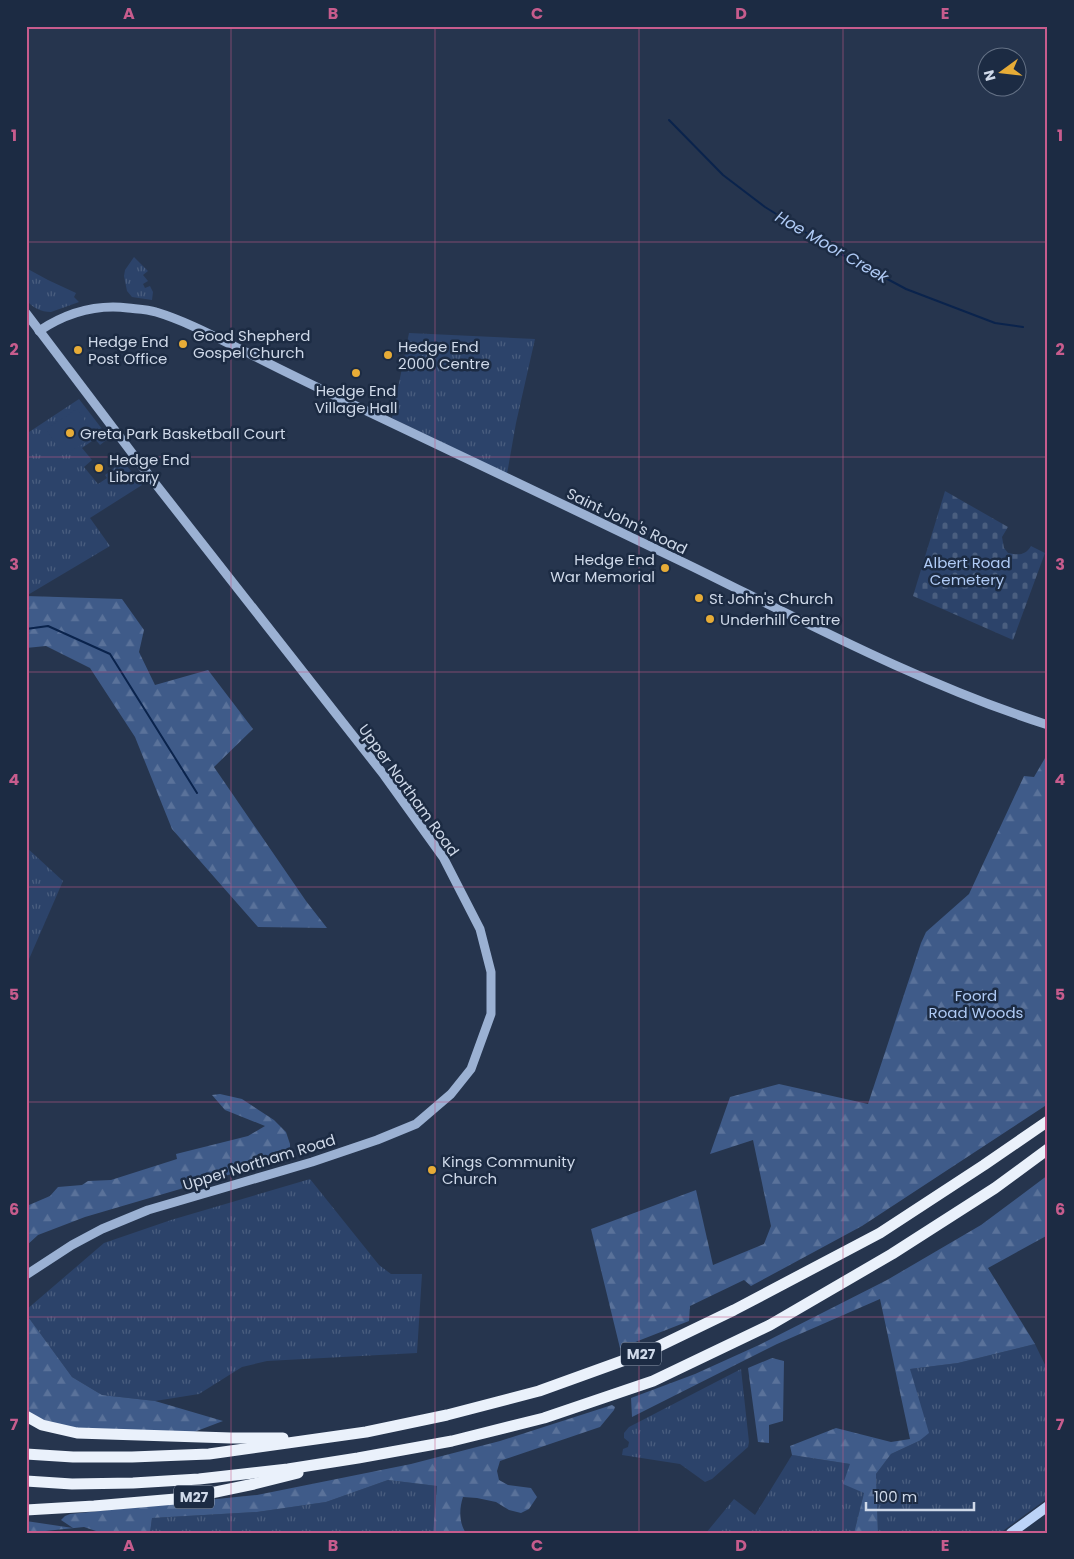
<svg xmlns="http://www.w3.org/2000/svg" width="1074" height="1559" font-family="Poppins,sans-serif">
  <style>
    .grass { fill: url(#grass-tufts) }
    .forest { fill: url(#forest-firs) }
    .cemetery { fill: url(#cemetery-stones) }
    .pitch { fill: #2c436a }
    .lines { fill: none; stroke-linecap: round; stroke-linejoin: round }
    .stream { stroke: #0a234c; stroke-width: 2 }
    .secondary { stroke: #9bb1d3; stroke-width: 9 }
    .primary { stroke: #bcd3f7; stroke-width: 10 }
    .highway { stroke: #eaf1fb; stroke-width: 11 }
    .grid { fill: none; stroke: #c75c8d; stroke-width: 1; stroke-opacity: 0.55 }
    .poi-dot { fill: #e7ac37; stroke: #1c2b43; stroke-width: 2 }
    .labels { text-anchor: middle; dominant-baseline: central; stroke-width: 5; stroke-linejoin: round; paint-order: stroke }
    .shield { fill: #1c2b43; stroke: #99a5b7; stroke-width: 1 }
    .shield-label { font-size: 14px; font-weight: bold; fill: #cfd9e9 }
    .poi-label { font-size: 15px; fill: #cfd9e9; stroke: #1c2b43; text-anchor: start }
    .street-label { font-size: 15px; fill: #cfd9e9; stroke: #1c2b43 }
    .park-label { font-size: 15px; fill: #afcaf5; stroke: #1c2b43 }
    .water-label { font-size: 16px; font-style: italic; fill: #afcaf5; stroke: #1c2b43 }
    .neatline { fill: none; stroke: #c75c8d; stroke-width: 2 }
    .grid-label { font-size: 16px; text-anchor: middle; font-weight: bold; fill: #c75c8d }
  </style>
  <defs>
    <pattern id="grass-tufts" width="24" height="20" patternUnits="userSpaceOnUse" patternTransform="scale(1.25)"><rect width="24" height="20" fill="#2c436a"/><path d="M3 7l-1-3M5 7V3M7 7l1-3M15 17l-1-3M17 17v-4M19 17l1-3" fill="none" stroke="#4a5e7f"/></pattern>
    <pattern id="forest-firs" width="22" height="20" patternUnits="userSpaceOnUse" patternTransform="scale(1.25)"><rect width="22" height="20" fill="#3f5b89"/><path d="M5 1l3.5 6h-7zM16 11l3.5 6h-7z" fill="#5a729a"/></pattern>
    <pattern id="cemetery-stones" width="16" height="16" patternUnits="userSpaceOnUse" patternTransform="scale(1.25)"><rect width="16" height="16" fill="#2c436a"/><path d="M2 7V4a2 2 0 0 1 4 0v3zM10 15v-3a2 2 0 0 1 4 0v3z" fill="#4a5e7f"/></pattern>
  </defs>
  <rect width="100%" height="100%" fill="#26354e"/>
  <g class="grass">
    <path d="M134,257L148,271L143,275L148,281L143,284L145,288L150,286L153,292L152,300L132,297L127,291L124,276L125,270Z"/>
    <path d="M26,268L48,280L76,293L74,297L79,302L51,312C41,312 33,308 26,300Z"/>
    <path d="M409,333L535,339L516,423L507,474L392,418Z"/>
    <path d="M79,399L109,438L100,445L95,439L82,448L92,460L84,467L98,484L107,478L105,475L123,461L142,485L90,518L110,546L26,596V434Z"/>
    <path d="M26,847L63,881L26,966Z"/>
    <path d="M310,1179L379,1265L391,1274H422L417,1353L267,1361L242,1367L199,1394L155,1401L102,1395L72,1377L26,1314V1310L104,1243L171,1220Z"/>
    <path d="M1035,1344L1048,1371V1498L1000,1533H878L876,1474L891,1454L919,1441L910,1369L958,1363Z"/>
    <path d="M741,1369L749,1442L748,1447L712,1479L705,1482L680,1464L622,1455L623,1449L628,1447L629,1442L624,1438V1433L629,1427Z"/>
    <path d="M792,1455L850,1464L864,1493L854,1533H706L734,1499L755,1515Z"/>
    <path d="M388,1480L437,1486L433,1533H150L152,1518L257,1512L326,1502Z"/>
  </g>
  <g class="forest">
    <path d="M26,596L122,599L144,630L139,652L155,685L208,670L253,729L214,767L306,901L327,928L258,927L172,829L135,737L90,668L46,646L26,648Z"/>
    <path d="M1048,753V1104L862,1226L751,1286L744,1280L690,1306L689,1321L620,1348L591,1229L696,1190L713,1265L764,1244L771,1226L753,1140L710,1154L730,1097L779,1084L868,1104L921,943L926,932L969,894L1024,776L1034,777Z"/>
    <path d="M220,1094L242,1099L274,1120L286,1132L290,1144V1151L285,1157L262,1165L85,1217L38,1235L26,1246V1213L29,1205L50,1196L58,1187L82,1185L88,1181L111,1180L177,1159L176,1154L248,1136L265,1126L225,1110L212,1095Z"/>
    <path d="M1048,1175V1235L988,1268L1035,1344L958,1363L910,1369L929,1433L919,1441L891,1454L876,1474L878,1533H854L864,1493L843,1484L850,1464L792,1455L790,1446L836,1428L891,1442L910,1439L880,1299L777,1344L632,1417L631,1398L695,1374L759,1345L887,1280L981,1225Z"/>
    <path d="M26,1314L72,1377L102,1395L155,1401L223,1421L181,1437L77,1433L26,1416Z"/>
    <path d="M772,1358L784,1361L783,1421L769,1425V1443L758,1442L748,1368Z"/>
    <path d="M612,1405L615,1407L614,1410L600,1427L500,1461L497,1471L499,1480L508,1485L531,1488L537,1497L529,1509L521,1513L509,1510L496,1502L477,1498L463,1497C459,1509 459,1523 466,1533H433L437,1486L388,1480L326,1502L257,1512L152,1518L150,1533H102L84,1527L26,1533V1521L73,1528L61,1520L65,1516L70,1514L257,1495L411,1464L500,1441Z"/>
  </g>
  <path class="cemetery" d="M945,491L1008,527L1002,537L1004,548L1008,553C1018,555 1025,556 1031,546L1045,553L1013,640L913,596Z"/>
  <path class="pitch" d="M77,409L95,436L64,456L46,429Z"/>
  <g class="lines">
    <g class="stream">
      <path d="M669,120L723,175L765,207L837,252L906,289L995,323L1023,327"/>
      <path d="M26,213L28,215"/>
      <path d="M26,629L48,626L110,654L197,793"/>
    </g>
    <g class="secondary">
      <path d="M26,313L154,482L384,775L443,857L480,929L491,972V1014L471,1069L451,1094L416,1124L377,1140L312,1162L148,1210L102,1229L72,1245L26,1275"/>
      <path d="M39,331C66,313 95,304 128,308C137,309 147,309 156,312C189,322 221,340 252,355C293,376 335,396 377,416C482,466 588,516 693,567C809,624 924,685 1048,725"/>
    </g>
    <path class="primary" d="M1011,1533L1048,1506"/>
    <g class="highway">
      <path d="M26,1416L42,1425L77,1433L231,1438H283"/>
      <path d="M26,1454L73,1457H132L209,1454L366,1432L447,1415L539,1391L647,1352L734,1310L880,1233L984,1165L1048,1121"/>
      <path d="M26,1481L72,1484L133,1483L199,1479L288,1469L358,1458L452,1441L544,1418L653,1381L770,1325L892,1254L995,1188L1048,1149"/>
      <path d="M26,1510L94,1506L187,1498L254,1484L298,1473"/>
    </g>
  </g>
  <path class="grid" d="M231,26V1533M435,26V1533M639,26V1533M843,26V1533M26,242H1048M26,457H1048M26,672H1048M26,887H1048M26,1102H1048M26,1317H1048"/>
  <g class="poi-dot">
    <circle cx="183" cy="344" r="5"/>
    <circle cx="78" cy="350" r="5"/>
    <circle cx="388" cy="355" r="5"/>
    <circle cx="356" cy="373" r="5"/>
    <circle cx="70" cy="433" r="5"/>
    <circle cx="99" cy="468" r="5"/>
    <circle cx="665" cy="568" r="5"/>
    <circle cx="699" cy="598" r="5"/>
    <circle cx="710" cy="619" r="5"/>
    <circle cx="432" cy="1170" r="5"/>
  </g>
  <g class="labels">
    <g class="shield">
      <rect x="621" y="1342.5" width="40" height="23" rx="4"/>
      <rect x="174" y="1485.5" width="40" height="23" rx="4"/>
    </g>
    <g class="shield-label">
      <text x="641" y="1354">M27</text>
      <text x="194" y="1497">M27</text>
    </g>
    <g class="poi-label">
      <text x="193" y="335">Good Shepherd<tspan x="193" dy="17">Gospel Church</tspan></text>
      <text x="88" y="341">Hedge End<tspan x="88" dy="17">Post Office</tspan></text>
      <text x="398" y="346">Hedge End<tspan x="398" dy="17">2000 Centre</tspan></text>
      <text x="356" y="390" text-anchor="middle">Hedge End<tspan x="356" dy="17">Village Hall</tspan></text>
      <text x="80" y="433">Greta Park Basketball Court</text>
      <text x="109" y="459">Hedge End<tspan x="109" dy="17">Library</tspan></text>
      <text x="655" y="559" text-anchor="end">Hedge End<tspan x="655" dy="17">War Memorial</tspan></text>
      <text x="709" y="598">St John's Church</text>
      <text x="720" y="619">Underhill Centre</text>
      <text x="442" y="1161">Kings Community<tspan x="442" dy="17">Church</tspan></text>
    </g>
    <g class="street-label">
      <text transform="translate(627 521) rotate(26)">Saint John's Road</text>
      <text transform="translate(409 790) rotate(54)">Upper Northam Road</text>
      <text transform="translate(259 1162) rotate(-17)">Upper Northam Road</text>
    </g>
    <g class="park-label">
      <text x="967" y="562">Albert Road<tspan x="967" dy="17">Cemetery</tspan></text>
      <text x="976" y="995">Foord<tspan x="976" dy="17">Road Woods</tspan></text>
    </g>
    <g class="water-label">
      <text transform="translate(832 247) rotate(30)">Hoe Moor Creek</text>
    </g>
  </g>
  <rect width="1074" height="1559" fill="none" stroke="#1c2b43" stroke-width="55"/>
  <g transform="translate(1002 72) rotate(255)"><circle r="24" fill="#1c2b43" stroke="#647185"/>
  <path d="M0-4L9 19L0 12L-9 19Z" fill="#e7ac37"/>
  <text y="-8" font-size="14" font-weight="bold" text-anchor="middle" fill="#cfd9e9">N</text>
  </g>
  <path d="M866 1502v8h108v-8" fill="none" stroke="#cfd9e9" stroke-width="2.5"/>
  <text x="874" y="1502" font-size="15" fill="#cfd9e9" stroke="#1c2b43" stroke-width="4" paint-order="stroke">100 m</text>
  <rect x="28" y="28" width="1018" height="1504" class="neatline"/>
  <g class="grid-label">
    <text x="129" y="19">A</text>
    <text x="333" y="19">B</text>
    <text x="537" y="19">C</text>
    <text x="741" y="19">D</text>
    <text x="945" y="19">E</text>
    <text x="14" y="141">1</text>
    <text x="1060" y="141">1</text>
    <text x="14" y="355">2</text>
    <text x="1060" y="355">2</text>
    <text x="14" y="570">3</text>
    <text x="1060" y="570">3</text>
    <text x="14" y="785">4</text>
    <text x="1060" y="785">4</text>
    <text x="14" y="1000">5</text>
    <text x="1060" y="1000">5</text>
    <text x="14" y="1215">6</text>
    <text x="1060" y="1215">6</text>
    <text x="14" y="1430">7</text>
    <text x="1060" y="1430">7</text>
    <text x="129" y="1551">A</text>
    <text x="333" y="1551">B</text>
    <text x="537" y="1551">C</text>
    <text x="741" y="1551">D</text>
    <text x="945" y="1551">E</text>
  </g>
</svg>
